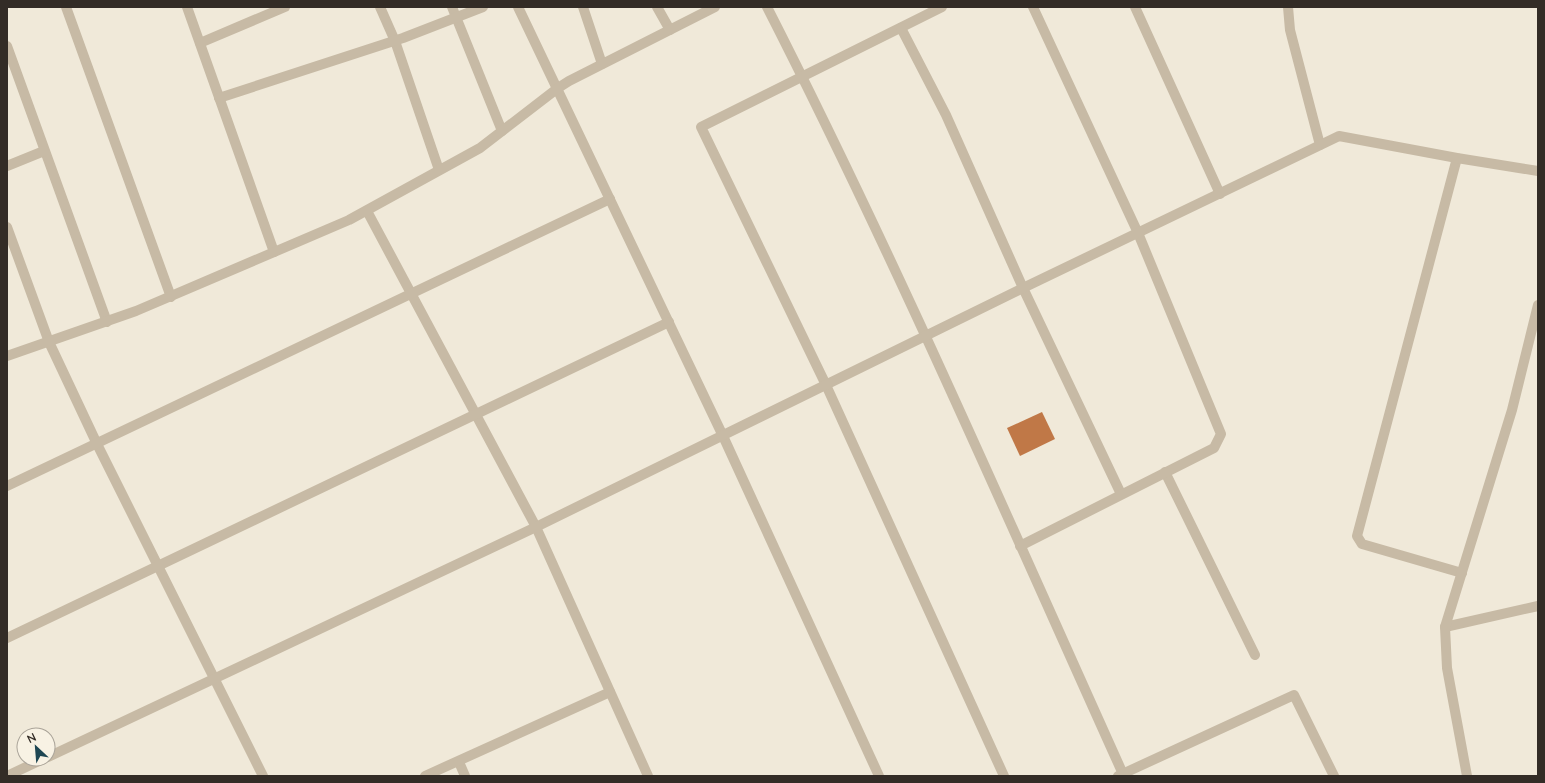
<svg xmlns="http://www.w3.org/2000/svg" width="1545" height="783" font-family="Lato,sans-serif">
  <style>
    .building { fill: #c07847 }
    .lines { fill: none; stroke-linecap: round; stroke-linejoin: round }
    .minor { stroke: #c7baa5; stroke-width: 10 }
  </style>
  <rect width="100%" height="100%" fill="#f0e9d9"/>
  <path class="building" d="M1042,412L1055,439L1020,456L1007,428Z"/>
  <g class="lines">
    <g class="minor">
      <path d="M66,7L171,297"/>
      <path d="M187,7L274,252"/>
      <path d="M380,7L395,41L439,170"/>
      <path d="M452,7L502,131"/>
      <path d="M518,7L723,436L879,776"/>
      <path d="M583,7L602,64"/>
      <path d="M657,7L670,30"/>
      <path d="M767,7C895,258 1007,517 1123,774"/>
      <path d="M942,7L701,127L826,385L1004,776"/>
      <path d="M1135,7L1220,194"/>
      <path d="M1288,7L1290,30L1320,145"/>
      <path d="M901,28L946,115L1023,288L1121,494"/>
      <path d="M200,43L285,7"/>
      <path d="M7,46L107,322"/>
      <path d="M219,98L403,38L483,7"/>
      <path d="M1457,158L1357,536L1362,544L1462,573"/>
      <path d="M7,166L44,151"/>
      <path d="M367,211L536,527L648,776"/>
      <path d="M7,227L49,342L97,444L263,776"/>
      <path d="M7,356L136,311L349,220L480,148L558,88L569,81L715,7"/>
      <path d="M1165,472L1255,655"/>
      <path d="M7,486L610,199"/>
      <path d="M1020,546L1214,448L1221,434L1138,233L1033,7"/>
      <path d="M1445,627L1538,606"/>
      <path d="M7,638L669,322"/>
      <path d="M48,757L536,527L1023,288L1339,136L1457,158L1538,171"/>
      <path d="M459,762L465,776"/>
      <path d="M7,776L43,759"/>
      <path d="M425,776L610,692"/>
      <path d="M1118,776L1294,695L1334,776"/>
      <path d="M1467,776L1447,668L1445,627L1512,410L1538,305"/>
    </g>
  </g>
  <rect width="1545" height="783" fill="none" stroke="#332c26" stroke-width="16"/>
  <g transform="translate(36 747) rotate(334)"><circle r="19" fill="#f8f2e4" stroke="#a9a398"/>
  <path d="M0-3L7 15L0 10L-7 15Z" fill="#1e4652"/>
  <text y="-6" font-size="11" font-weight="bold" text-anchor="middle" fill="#332c26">N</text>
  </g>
</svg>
